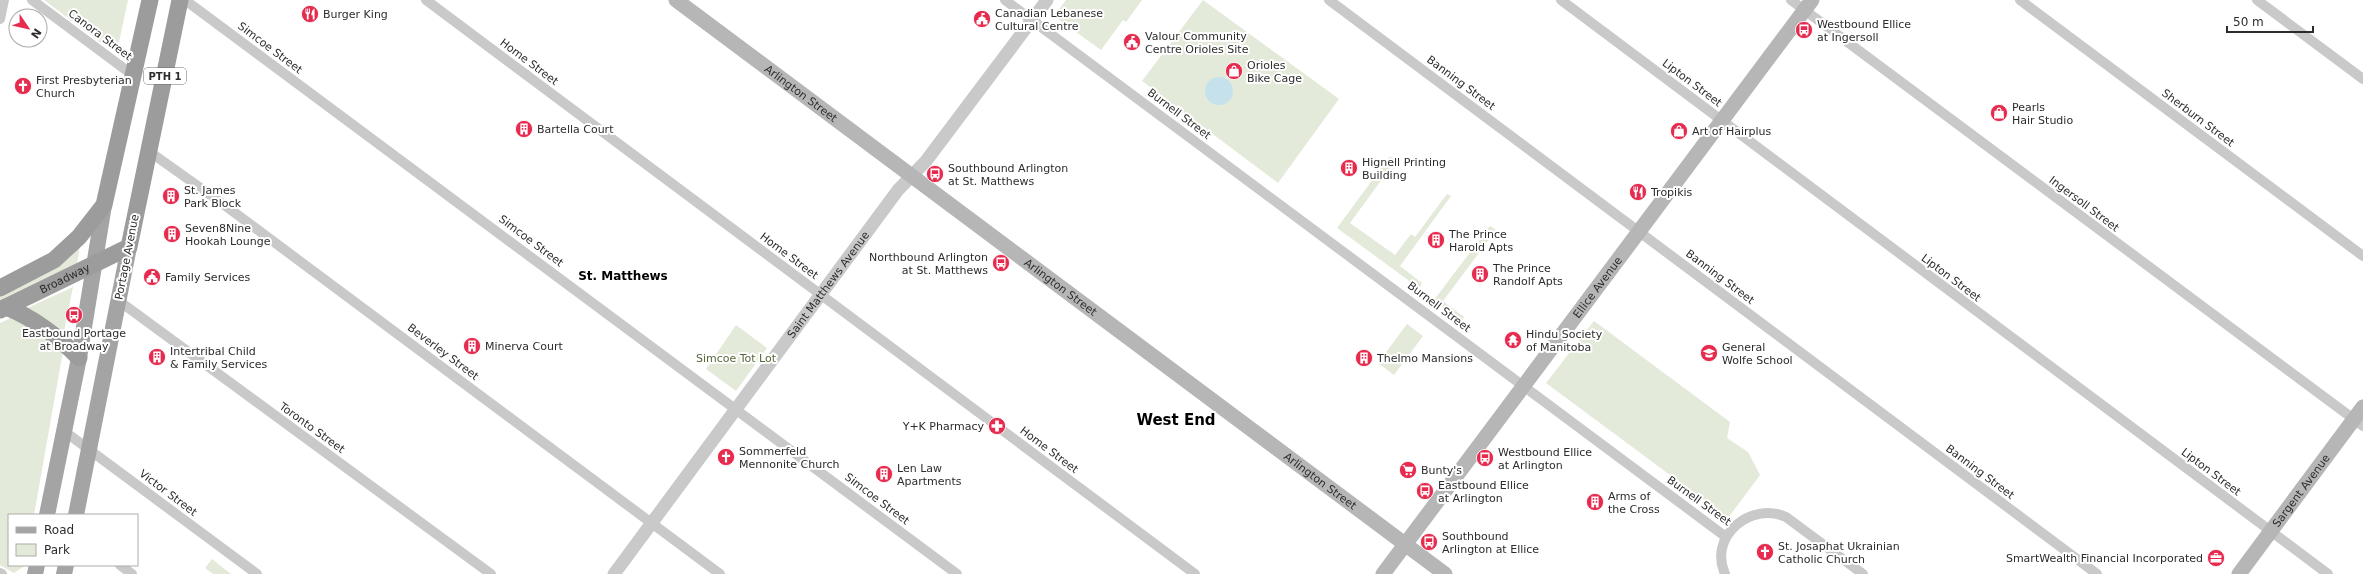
<svg xmlns="http://www.w3.org/2000/svg" width="2363" height="574" font-family="'DejaVu Sans',sans-serif">
  <style>
    .green { fill: #e4ead9 }
    .water { fill: #c5e1eb }
    .lines { fill: none; stroke-linecap: round; stroke-linejoin: round }
    .minor { stroke: #c9c9c9; stroke-width: 10 }
    .tertiary { stroke: #c9c9c9; stroke-width: 13 }
    .secondary { stroke: #b6b6b6; stroke-width: 15 }
    .primary { stroke: #a4a4a4; stroke-width: 16 }
    .trunk { stroke: #9c9c9c; stroke-width: 17 }
    .labels { text-anchor: middle; dominant-baseline: central; stroke-width: 4; stroke-linejoin: round; paint-order: stroke }
    .shield { fill: #fff; stroke: #6b6b6b; stroke-width: 1 }
    .shield-label { font-size: 10px; font-weight: bold; fill: #2c2c2c }
    .poi-label { font-size: 11px; fill: #2c2c2c; stroke: #fff; text-anchor: start }
    .street-label { font-size: 11px; fill: #2c2c2c; stroke: #fff }
    .park-label { font-size: 11px; fill: #55683a; stroke: #fff }
    .neighbourhood-label { font-size: 12px; font-weight: bold; fill: #000; stroke: #fff }
    .district-label { font-size: 15px; font-weight: bold; fill: #000; stroke: #fff }
  </style>
  <rect width="100%" height="100%" fill="#fff"/>
  <g class="green">
    <path d="M44,0H128L118,47L104,45Z"/>
    <path d="M1066,0H1142L1126,22L1123,20L1101,50L1054,16Z"/>
    <path d="M1203,0L1339,99L1278,183L1142,81Z"/>
    <path d="M1390,156L1396,160L1350,223L1395,255L1411,234L1415,237L1447,194L1451,196L1400,266L1422,283L1419,288L1337,228Z"/>
    <path d="M1490,226L1496,230L1443,301L1464,317L1462,320L1434,300Z"/>
    <path d="M80,246L77,264L0,302V296Z"/>
    <path d="M73,287L64,332L52,330L23,310Z"/>
    <path d="M15,316L63,351L34,515H9V565H26L14,573L0,565V323Z"/>
    <path d="M1594,321L1730,422L1727,438L1748,452L1760,475L1728,518L1546,383Z"/>
    <path d="M1407,324L1423,336L1394,375L1378,363Z"/>
    <path d="M736,325L767,348L736,391L706,369Z"/>
    <path d="M212,559L231,574H213L205,568Z"/>
  </g>
  <circle class="water" cx="1219" cy="91" r="14"/>
  <g class="lines">
    <g class="minor">
      <path d="M32,0L134,76"/>
      <path d="M185,0L957,574"/>
      <path d="M426,0L1195,574"/>
      <path d="M1005,0L1726,537"/>
      <path d="M1329,0L2097,574"/>
      <path d="M1561,0L2328,574"/>
      <path d="M1791,0L2363,426"/>
      <path d="M2020,0L2363,256"/>
      <path d="M2257,0L2363,79"/>
      <path d="M0,19L4,0"/>
      <path d="M150,152L223,204L720,574"/>
      <path d="M119,301L491,574"/>
      <path d="M64,431L257,574"/>
      <path d="M120,565L132,574"/>
      <path d="M0,573L2,574"/>
      <path d="M1725,574C1708,536 1751,501 1786,517L1863,574"/>
    </g>
    <path class="tertiary" id="s1" d="M614,574L898,190L926,161L1047,0"/>
    <g class="secondary">
      <path id="s2" d="M676,0L1445,574"/>
      <path id="s3" d="M1383,574L1812,0"/>
      <path id="s4" d="M2239,574L2363,407"/>
    </g>
    <g class="primary">
      <path d="M47,515L79,358L104,205"/>
      <path d="M76,515L129,247"/>
      <path d="M35,574L37,565"/>
      <path d="M64,574L66,565"/>
    </g>
    <g class="trunk">
      <path d="M0,288L54,260L79,237L104,205L150,0"/>
      <path d="M6,307C32,317 59,337 79,358"/>
      <path id="s5" d="M0,310L129,247L180,0"/>
    </g>
  </g>
  <defs>
    <symbol id="restaurant-disc" viewBox="-11 -11 22 22"><circle r="9.5" fill="#e62b4f" stroke="#fff"/><path d="M-5-6h1v4h1v-4h1v4h1v-4h1v5L-1.5 .5V6h-2V.5L-5-1ZM5-6V6H3V1.5H1.5Q1.5-4 5-6Z" fill="#fff"/></symbol>
    <symbol id="civic-disc" viewBox="-11 -11 22 22"><circle r="9.5" fill="#e62b4f" stroke="#fff"/><path d="M-.6-6.5H3V-4.5H.6V-3L4-1V1h2V6H-6V1h2V-1L-.6-3ZM-1.2 2.5V6h2.4V2.5Z" fill="#fff"/></symbol>
    <symbol id="bus-disc" viewBox="-11 -11 22 22"><circle r="9.5" fill="#e62b4f" stroke="#fff"/><path d="M-5-6H5V4H4V6H2V4H-2V6H-4V4H-5ZM-3.5-4V0h7V-4ZM-3.5 1.2v1.5H-2V1.2ZM2 1.2v1.5H3.5V1.2Z" fill="#fff"/></symbol>
    <symbol id="shop-disc" viewBox="-11 -11 22 22"><circle r="9.5" fill="#e62b4f" stroke="#fff"/><path d="M-5-2.5h2.3a2.7 3.5 0 0 1 5.4 0H5L5.5 6h-11ZM-1.5-2.5h3a1.5 2.3 0 0 0-3 0Z" fill="#fff"/></symbol>
    <symbol id="church-disc" viewBox="-11 -11 22 22"><circle r="9.5" fill="#e62b4f" stroke="#fff"/><path d="M-1.2-6h2.4v3.5h3.3v2.4h-3.3V6h-2.4V-.1h-3.3v-2.4h3.3Z" fill="#fff"/></symbol>
    <symbol id="building-disc" viewBox="-11 -11 22 22"><circle r="9.5" fill="#e62b4f" stroke="#fff"/><path d="M-4-6H4V6H1V3H-1V6H-4ZM-2.5-4.3h1.7v1.8h-1.7ZM.8-4.3h1.7v1.8H.8ZM-2.5-1h1.7V.8h-1.7ZM.8-1h1.7V.8H.8Z" fill="#fff"/></symbol>
    <symbol id="temple-disc" viewBox="-11 -11 22 22"><circle r="9.5" fill="#e62b4f" stroke="#fff"/><path d="M0-6L5-2H3V0L6.5 2.5H4V6H1.5V3h-3V6H-4V2.5H-6.5L-3 0V-2H-5Z" fill="#fff"/></symbol>
    <symbol id="school-disc" viewBox="-11 -11 22 22"><circle r="9.5" fill="#e62b4f" stroke="#fff"/><path d="M0-5L7-2L0 1L-7-2ZM-4 1L0 2.5L4 1V4Q0 6-4 4Z" fill="#fff"/></symbol>
    <symbol id="pharmacy-disc" viewBox="-11 -11 22 22"><circle r="9.5" fill="#e62b4f" stroke="#fff"/><path d="M-2-6h4v4h4v4h-4v4h-4v-4h-4v-4h4Z" fill="#fff"/></symbol>
    <symbol id="supermarket-disc" viewBox="-11 -11 22 22"><circle r="9.5" fill="#e62b4f" stroke="#fff"/><path d="M-6-5.5h2.5l.6 2H6L4.5 2H-2.5L-4.4-4H-6ZM-1.5 3.2a1.3 1.3 0 1 0 .1 0ZM3 3.2a1.3 1.3 0 1 0 .1 0Z" fill="#fff"/></symbol>
    <symbol id="office-disc" viewBox="-11 -11 22 22"><circle r="9.5" fill="#e62b4f" stroke="#fff"/><path d="M-6-3h4V-5.5h4V-3h4V5H-6ZM-1-4.5V-3h2v-1.5ZM-6 0V1H6V0Z" fill="#fff"/></symbol>
  </defs>
  <g fill-rule="evenodd">
    <use href="#restaurant-disc" x="300" y="4" width="20" height="20"/>
    <use href="#civic-disc" x="972" y="9" width="20" height="20"/>
    <use href="#bus-disc" x="1794" y="20" width="20" height="20"/>
    <use href="#civic-disc" x="1122" y="32" width="20" height="20"/>
    <use href="#shop-disc" x="1224" y="61" width="20" height="20"/>
    <use href="#church-disc" x="13" y="76" width="20" height="20"/>
    <use href="#shop-disc" x="1989" y="103" width="20" height="20"/>
    <use href="#building-disc" x="514" y="119" width="20" height="20"/>
    <use href="#shop-disc" x="1669" y="121" width="20" height="20"/>
    <use href="#building-disc" x="1339" y="158" width="20" height="20"/>
    <use href="#bus-disc" x="925" y="164" width="20" height="20"/>
    <use href="#restaurant-disc" x="1628" y="182" width="20" height="20"/>
    <use href="#building-disc" x="161" y="186" width="20" height="20"/>
    <use href="#building-disc" x="162" y="224" width="20" height="20"/>
    <use href="#building-disc" x="1426" y="230" width="20" height="20"/>
    <use href="#bus-disc" x="991" y="253" width="20" height="20"/>
    <use href="#building-disc" x="1470" y="264" width="20" height="20"/>
    <use href="#civic-disc" x="142" y="267" width="20" height="20"/>
    <use href="#bus-disc" x="64" y="305" width="20" height="20"/>
    <use href="#temple-disc" x="1503" y="330" width="20" height="20"/>
    <use href="#building-disc" x="462" y="336" width="20" height="20"/>
    <use href="#school-disc" x="1699" y="343" width="20" height="20"/>
    <use href="#building-disc" x="147" y="347" width="20" height="20"/>
    <use href="#building-disc" x="1354" y="348" width="20" height="20"/>
    <use href="#pharmacy-disc" x="987" y="416" width="20" height="20"/>
    <use href="#church-disc" x="716" y="447" width="20" height="20"/>
    <use href="#bus-disc" x="1475" y="448" width="20" height="20"/>
    <use href="#supermarket-disc" x="1398" y="460" width="20" height="20"/>
    <use href="#building-disc" x="874" y="464" width="20" height="20"/>
    <use href="#bus-disc" x="1415" y="481" width="20" height="20"/>
    <use href="#building-disc" x="1585" y="492" width="20" height="20"/>
    <use href="#bus-disc" x="1419" y="532" width="20" height="20"/>
    <use href="#church-disc" x="1755" y="542" width="20" height="20"/>
    <use href="#office-disc" x="2206" y="548" width="20" height="20"/>
  </g>
  <g class="labels">
    <rect class="shield" x="144" y="68" width="42" height="16" rx="3"/>
    <g class="shield-label">
      <text x="165" y="76">PTH 1</text>
    </g>
    <g class="poi-label">
      <text x="995" y="13">Canadian Lebanese<tspan x="995" dy="13">Cultural Centre</tspan></text>
      <text x="323" y="14">Burger King</text>
      <text x="1817" y="24">Westbound Ellice<tspan x="1817" dy="13">at Ingersoll</tspan></text>
      <text x="1145" y="36">Valour Community<tspan x="1145" dy="13">Centre Orioles Site</tspan></text>
      <text x="1247" y="65">Orioles<tspan x="1247" dy="13">Bike Cage</tspan></text>
      <text x="36" y="80">First Presbyterian<tspan x="36" dy="13">Church</tspan></text>
      <text x="2012" y="107">Pearls<tspan x="2012" dy="13">Hair Studio</tspan></text>
      <text x="537" y="129">Bartella Court</text>
      <text x="1692" y="131">Art of Hairplus</text>
      <text x="1362" y="162">Hignell Printing<tspan x="1362" dy="13">Building</tspan></text>
      <text x="948" y="168">Southbound Arlington<tspan x="948" dy="13">at St. Matthews</tspan></text>
      <text x="184" y="190">St. James<tspan x="184" dy="13">Park Block</tspan></text>
      <text x="1651" y="192">Tropikis</text>
      <text x="185" y="228">Seven8Nine<tspan x="185" dy="13">Hookah Lounge</tspan></text>
      <text x="1449" y="234">The Prince<tspan x="1449" dy="13">Harold Apts</tspan></text>
      <text x="988" y="257" text-anchor="end">Northbound Arlington<tspan x="988" dy="13">at St. Matthews</tspan></text>
      <text x="1493" y="268">The Prince<tspan x="1493" dy="13">Randolf Apts</tspan></text>
      <text x="165" y="277">Family Services</text>
      <text x="74" y="333" text-anchor="middle">Eastbound Portage<tspan x="74" dy="13">at Broadway</tspan></text>
      <text x="1526" y="334">Hindu Society<tspan x="1526" dy="13">of Manitoba</tspan></text>
      <text x="485" y="346">Minerva Court</text>
      <text x="1722" y="347">General<tspan x="1722" dy="13">Wolfe School</tspan></text>
      <text x="170" y="351">Intertribal Child<tspan x="170" dy="13">&amp; Family Services</tspan></text>
      <text x="1377" y="358">Thelmo Mansions</text>
      <text x="984" y="426" text-anchor="end">Y+K Pharmacy</text>
      <text x="739" y="451">Sommerfeld<tspan x="739" dy="13">Mennonite Church</tspan></text>
      <text x="1498" y="452">Westbound Ellice<tspan x="1498" dy="13">at Arlington</tspan></text>
      <text x="897" y="468">Len Law<tspan x="897" dy="13">Apartments</tspan></text>
      <text x="1421" y="470">Bunty's</text>
      <text x="1438" y="485">Eastbound Ellice<tspan x="1438" dy="13">at Arlington</tspan></text>
      <text x="1608" y="496">Arms of<tspan x="1608" dy="13">the Cross</tspan></text>
      <text x="1442" y="536">Southbound<tspan x="1442" dy="13">Arlington at Ellice</tspan></text>
      <text x="1778" y="546">St. Josaphat Ukrainian<tspan x="1778" dy="13">Catholic Church</tspan></text>
      <text x="2203" y="558" text-anchor="end">SmartWealth Financial Incorporated</text>
    </g>
    <g class="street-label">
      <text transform="translate(100 35) rotate(37)">Canora Street</text>
      <text transform="translate(270 48) rotate(37)">Simcoe Street</text>
      <text transform="translate(529 62) rotate(37)">Home Street</text>
      <text transform="translate(1461 83) rotate(37)">Banning Street</text>
      <text transform="translate(1692 83) rotate(37)">Lipton Street</text>
      <text stroke="none"><textPath href="#s2" startOffset="156">Arlington Street</textPath></text>
      <text transform="translate(1179 114) rotate(37)">Burnell Street</text>
      <text transform="translate(2198 118) rotate(37)">Sherburn Street</text>
      <text transform="translate(2084 204) rotate(37)">Ingersoll Street</text>
      <text transform="translate(531 241) rotate(37)">Simcoe Street</text>
      <text transform="translate(789 256) rotate(37)">Home Street</text>
      <text transform="translate(127 257) rotate(-79)">Portage Avenue</text>
      <text transform="translate(1720 277) rotate(37)">Banning Street</text>
      <text stroke="none"><textPath href="#s5" startOffset="72">Broadway</textPath></text>
      <text transform="translate(1951 278) rotate(37)">Lipton Street</text>
      <text stroke="none"><textPath href="#s1" startOffset="360">Saint Matthews Avenue</textPath></text>
      <text stroke="none"><textPath href="#s2" startOffset="480">Arlington Street</textPath></text>
      <text stroke="none"><textPath href="#s3" startOffset="358">Ellice Avenue</textPath></text>
      <text transform="translate(1439 307) rotate(37)">Burnell Street</text>
      <text transform="translate(443 352) rotate(37)">Beverley Street</text>
      <text transform="translate(312 428) rotate(36)">Toronto Street</text>
      <text transform="translate(1049 450) rotate(37)">Home Street</text>
      <text transform="translate(1980 472) rotate(37)">Banning Street</text>
      <text transform="translate(2211 472) rotate(37)">Lipton Street</text>
      <text stroke="none"><textPath href="#s2" startOffset="804">Arlington Street</textPath></text>
      <text stroke="none"><textPath href="#s4" startOffset="104">Sargent Avenue</textPath></text>
      <text transform="translate(168 493) rotate(37)">Victor Street</text>
      <text transform="translate(877 499) rotate(37)">Simcoe Street</text>
      <text transform="translate(1699 501) rotate(36)">Burnell Street</text>
    </g>
    <g class="park-label">
      <text x="736" y="358">Simcoe Tot Lot</text>
    </g>
    <g class="neighbourhood-label">
      <text x="623" y="276">St. Matthews</text>
    </g>
    <g class="district-label">
      <text x="1176" y="420">West End</text>
    </g>
  </g>
  <rect x="8" y="514" width="130" height="52" fill="#ffffff" stroke="#ababab"/>
  <rect x="16" y="527" width="20" height="6" fill="#a4a4a4" stroke="#ababab"/>
  <text x="44" y="534" font-size="12" fill="#2c2c2c">Road</text>
  <rect x="16" y="544" width="20" height="12" fill="#e4ead9" stroke="#ababab"/>
  <text x="44" y="554" font-size="12" fill="#2c2c2c">Park</text>
  <g transform="translate(28 28) rotate(124)"><circle r="19" fill="#ffffff" stroke="#ababab"/>
  <path d="M0-3L7 15L0 10L-7 15Z" fill="#e62b4f"/>
  <text y="-6" font-size="11" font-weight="bold" text-anchor="middle" fill="#2c2c2c">N</text>
  </g>
  <path d="M2227 26v6h86v-6" fill="none" stroke="#2c2c2c" stroke-width="2"/>
  <text x="2233" y="26" font-size="12" fill="#2c2c2c" stroke="#ffffff" stroke-width="3" paint-order="stroke">50 m</text>
</svg>
